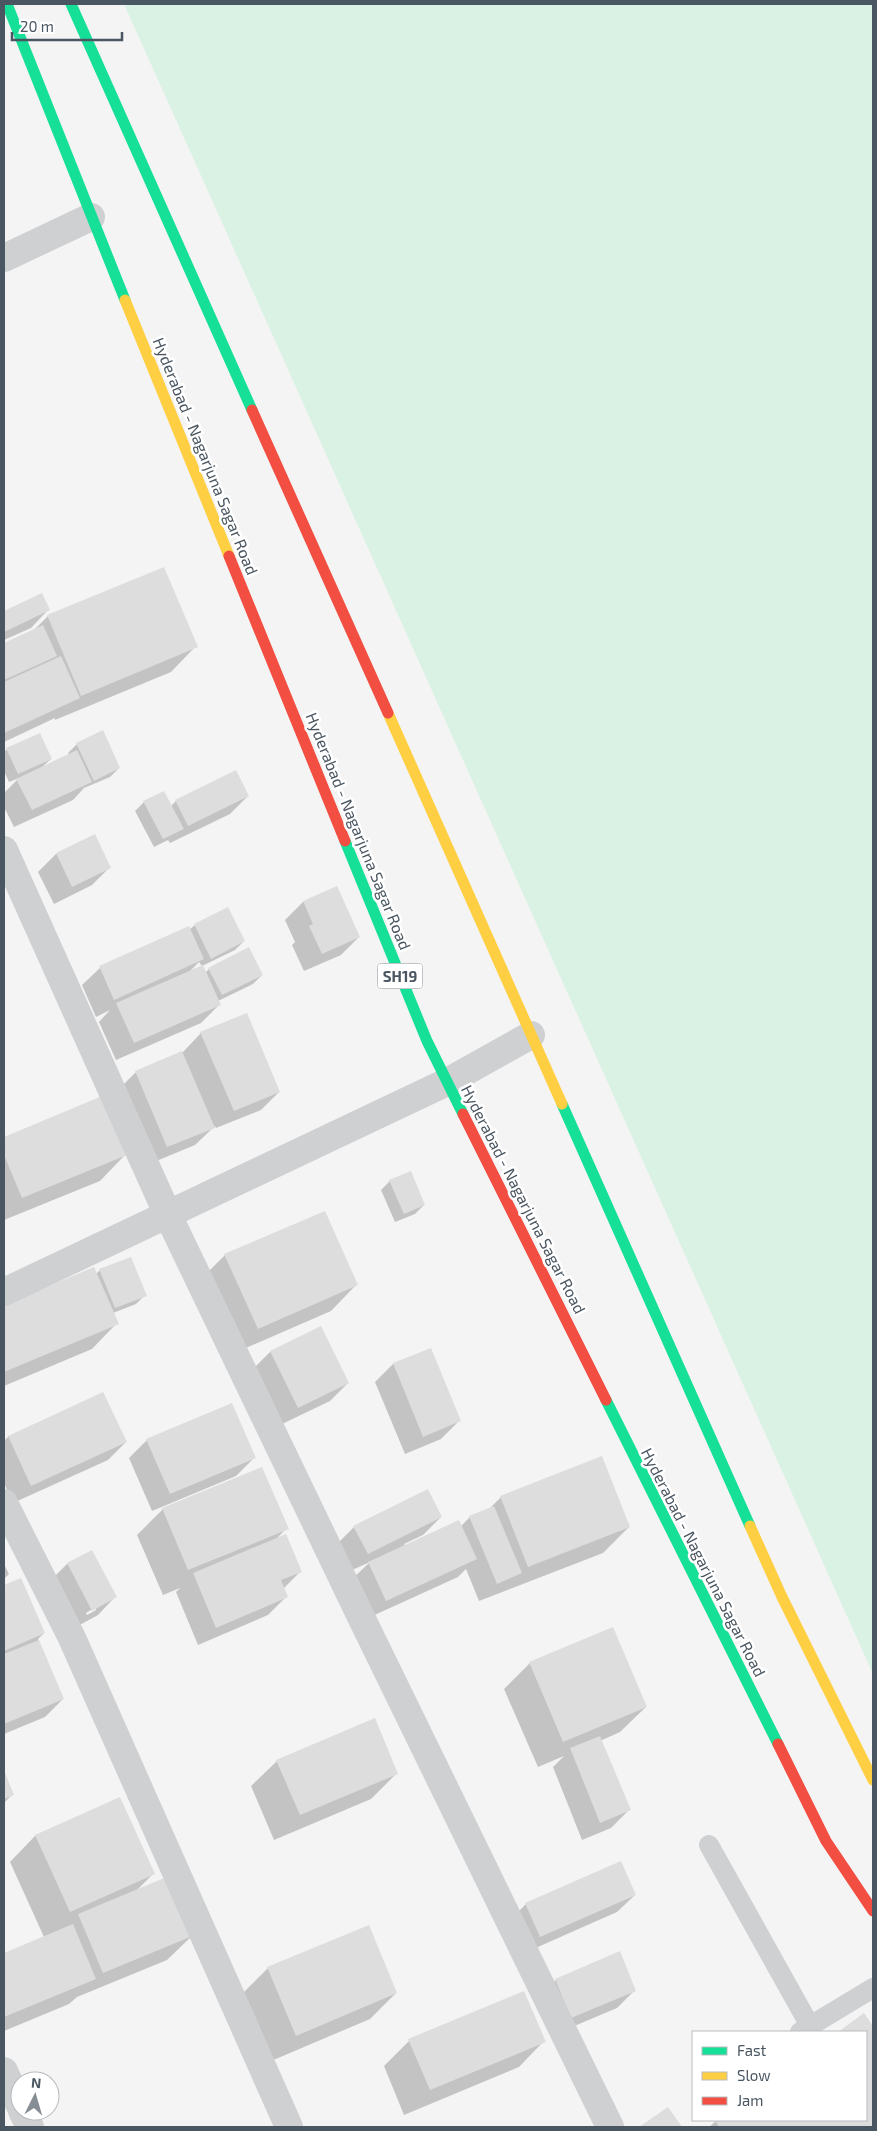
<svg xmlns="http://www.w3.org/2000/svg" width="877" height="2131" font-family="'Exo 2',sans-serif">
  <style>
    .green { fill: #d9f2e3 }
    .shadow { fill: #0003; fill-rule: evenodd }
    .building { fill: #ddddde }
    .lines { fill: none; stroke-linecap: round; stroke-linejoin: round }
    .lane { stroke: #ced0d2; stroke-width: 20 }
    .street { stroke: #ced0d2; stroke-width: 28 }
    .fast { stroke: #16e098; stroke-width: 11 }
    .slow { stroke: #ffcf43; stroke-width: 11 }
    .jam { stroke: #f24e42; stroke-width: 11 }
    .labels { text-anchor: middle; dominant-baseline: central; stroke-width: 5; stroke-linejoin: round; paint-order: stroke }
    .shield { fill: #fff; stroke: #808990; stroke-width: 1 }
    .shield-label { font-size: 15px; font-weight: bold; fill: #4a5661 }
    .street-label { font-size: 16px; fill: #4a5661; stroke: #fff }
  </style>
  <rect width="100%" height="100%" fill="#f4f4f4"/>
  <path class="green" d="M124,4H873V1674Z"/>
  <g class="shadow">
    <path d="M41,594L48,610L31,628L4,640V612Z"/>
    <path d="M48,616L196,646L171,672L55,720V718L4,742V644L33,631Z"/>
    <path d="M77,744L119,768L110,777L84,788L73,800L14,827L4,807V793L19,778L9,782L4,771V752L7,749L51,759L41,768L69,755L68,753Z"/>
    <path d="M248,796L230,814L170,843L168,840L154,847L135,811L144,802L171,806L176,801Z"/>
    <path d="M94,836L110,867L92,885L54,904L38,872L56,854Z"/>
    <path d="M337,887L359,937L341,955L304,971L292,945L295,942L285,920L303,902Z"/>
    <path d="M195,925L244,941L235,950L202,966L205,973L209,969L262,975L253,984L218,1001L219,1005L201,1023L116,1060L99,1022L110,1010L96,1017L82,985L100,968L189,930ZM199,962L202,966L190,971Z"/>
    <path d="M201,1033L279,1092L261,1110L216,1128L215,1126L195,1145L149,1164L118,1090L136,1072L183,1052Z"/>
    <path d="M102,1098L125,1155L100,1181L4,1220V1138Z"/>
    <path d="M390,1181L424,1205L415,1214L395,1222L381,1190Z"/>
    <path d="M225,1255L356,1285L331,1311L232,1354L199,1281Z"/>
    <path d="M94,1268L96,1274L100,1270L145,1295L136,1304L113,1313L117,1323L92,1349L4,1386V1306Z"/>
    <path d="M430,1349L459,1421L441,1439L405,1454L375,1382L393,1364Z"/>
    <path d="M270,1352L348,1383L330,1401L280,1425L252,1370Z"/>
    <path d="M103,1393L126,1442L108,1460L13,1503L4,1483V1441L8,1437Z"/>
    <path d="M147,1440L254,1458L236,1476L152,1511L129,1458Z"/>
    <path d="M501,1497L629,1527L603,1553L479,1601L466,1569L458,1577L368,1618L350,1581L370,1562L350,1571L336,1545L354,1527L441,1517L423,1535L404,1544L406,1546L461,1526L470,1517L488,1510Z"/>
    <path d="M163,1509L287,1528L275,1540L300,1572L283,1589L286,1597L268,1615L198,1645L176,1592L180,1588L163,1595L137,1535Z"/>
    <path d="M92,1551L115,1597L98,1615L74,1628L49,1582L67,1564ZM96,1607V1610L87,1615L86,1613Z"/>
    <path d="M4,1564L9,1574L4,1579Z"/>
    <path d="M21,1579L44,1633L38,1639L63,1699L45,1717L4,1734V1586Z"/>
    <path d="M530,1663L646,1707L620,1732L600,1741L629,1810L611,1828L582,1840L553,1767L564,1756L538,1767L504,1689Z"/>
    <path d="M277,1761L396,1774L371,1799L274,1840L251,1786Z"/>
    <path d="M4,1773L13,1794L4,1803Z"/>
    <path d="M35,1836L153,1874L136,1891L193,1935L167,1960L77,1997L69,2004L4,2031V1954L44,1937L10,1862Z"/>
    <path d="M635,1895L617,1912L522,1954L508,1922L526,1904Z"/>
    <path d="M268,1968L396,1993L370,2019L271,2061L242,1994Z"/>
    <path d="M556,1980L635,1990L617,2008L553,2035L538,1998Z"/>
    <path d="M864,2015L873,2029V2127H709L717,2120H866V2032H840Z"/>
    <path d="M409,2041H544L519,2067L404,2115L384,2066Z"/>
  </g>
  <g class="building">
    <path d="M164,567L198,647L81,696L47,615Z"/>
    <path d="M42,593L50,610L4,632V611Z"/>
    <path d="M43,625L57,656L4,680V643Z"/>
    <path d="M61,656L80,698L4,733V682Z"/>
    <path d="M103,730L120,768L94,781L76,743Z"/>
    <path d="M40,733L52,759L18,774L6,748Z"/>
    <path d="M77,750L92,782L32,810L16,779Z"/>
    <path d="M236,770L249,796L188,826L175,800Z"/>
    <path d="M164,791L184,829L163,839L143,801Z"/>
    <path d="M95,834L111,868L72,887L56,853Z"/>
    <path d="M337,886L360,937L322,954L309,926L313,924L303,901Z"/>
    <path d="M228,907L245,941L211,959L194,924Z"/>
    <path d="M189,926L204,959L114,1000L99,966Z"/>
    <path d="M249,947L263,975L222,995L208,968Z"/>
    <path d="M203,965L221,1005L134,1043L116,1003Z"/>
    <path d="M247,1013L280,1092L234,1111L200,1032Z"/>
    <path d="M182,1051L215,1128L167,1147L135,1071Z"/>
    <path d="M102,1096L127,1155L22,1198L4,1155V1137Z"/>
    <path d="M411,1171L425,1205L404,1214L389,1180Z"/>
    <path d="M325,1211L358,1285L258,1329L224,1254Z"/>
    <path d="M131,1257L147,1296L115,1308L99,1269Z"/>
    <path d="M94,1267L119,1324L4,1372V1305Z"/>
    <path d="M321,1326L349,1383L298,1408L270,1351Z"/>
    <path d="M431,1348L461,1421L423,1437L393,1363Z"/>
    <path d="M103,1392L127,1442L31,1486L8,1436Z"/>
    <path d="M232,1403L256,1458L170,1494L146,1439Z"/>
    <path d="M602,1456L630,1527L528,1567L500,1496Z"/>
    <path d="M262,1467L289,1529L188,1570L162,1508Z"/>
    <path d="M428,1489L442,1517L368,1554L353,1526Z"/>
    <path d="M494,1506L522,1573L497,1584L469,1516Z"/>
    <path d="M459,1520L477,1559L386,1601L368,1562Z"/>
    <path d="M286,1534L302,1572L281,1580L288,1597L216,1628L193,1573Z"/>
    <path d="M92,1550L117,1597L92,1611L67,1563Z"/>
    <path d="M21,1578L45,1633L4,1651V1585Z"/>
    <path d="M613,1627L647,1707L563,1742L529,1662Z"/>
    <path d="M39,1640L64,1699L4,1724V1654Z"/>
    <path d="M375,1718L398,1774L300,1815L276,1760Z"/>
    <path d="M600,1736L631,1810L600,1823L570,1748Z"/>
    <path d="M4,1770L14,1795L4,1799Z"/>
    <path d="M120,1797L155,1874L70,1912L35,1835Z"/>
    <path d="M621,1861L636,1895L540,1937L525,1903Z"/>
    <path d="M169,1876L195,1935L103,1973L78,1914Z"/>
    <path d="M73,1924L96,1979L4,2017V1953Z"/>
    <path d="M369,1925L397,1993L296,2036L267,1967Z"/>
    <path d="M620,1951L636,1991L571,2018L555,1979Z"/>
    <path d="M524,1991L546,2042L430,2090L408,2039Z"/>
    <path d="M864,2013L873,2026V2127H719L715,2120H866V2032H838Z"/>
    <path d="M668,2107L682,2127H639Z"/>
  </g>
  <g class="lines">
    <g class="lane">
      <path d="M709,1845L810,2026"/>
      <path d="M800,2032L873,1988"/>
    </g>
    <g class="street">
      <path d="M4,258L91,217"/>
      <path d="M4,850L167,1213L362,1619L610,2127"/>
      <path d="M4,1292L447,1082L531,1035"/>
      <path d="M4,1503L72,1638L289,2127"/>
      <path d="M4,2071L20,2106"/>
      <path d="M22,2111L30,2127"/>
    </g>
    <g class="fast">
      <path d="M7,4L125,300"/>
      <path d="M71,4L252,410"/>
      <path d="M345,841L427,1041L463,1114"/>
      <path d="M562,1104L750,1526"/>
      <path d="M606,1400L778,1744"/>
    </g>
    <g class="slow">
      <path d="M125,300L229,556"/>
      <path d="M388,713L562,1104"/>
      <path d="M750,1526L782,1597L873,1780"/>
    </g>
    <g class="jam">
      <path d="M252,410L388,713"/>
      <path d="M229,556L345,841"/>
      <path d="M463,1114L606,1400"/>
      <path d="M778,1744L826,1841L873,1911"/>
    </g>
  </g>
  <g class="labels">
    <rect class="shield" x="377.5" y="963.5" width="45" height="25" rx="4"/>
    <g class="shield-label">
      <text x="400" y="976">SH19</text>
    </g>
    <g class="street-label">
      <text transform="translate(206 456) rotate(68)">Hyderabad - Nagarjuna Sagar Road</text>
      <text transform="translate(359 831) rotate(68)">Hyderabad - Nagarjuna Sagar Road</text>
      <text transform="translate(524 1199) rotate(63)">Hyderabad - Nagarjuna Sagar Road</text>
      <text transform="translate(704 1562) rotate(63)">Hyderabad - Nagarjuna Sagar Road</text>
    </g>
  </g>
  <rect width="877" height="2131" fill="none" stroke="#4a5661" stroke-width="10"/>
  <rect x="692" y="2031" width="175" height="90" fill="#ffffff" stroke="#b7bbc0"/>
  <rect x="702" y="2047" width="25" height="8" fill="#16e098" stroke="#b7bbc0"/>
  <text x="737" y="2056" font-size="15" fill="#4a5661">Fast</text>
  <rect x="702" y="2072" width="25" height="8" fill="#ffcf43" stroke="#b7bbc0"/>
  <text x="737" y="2081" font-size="15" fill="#4a5661">Slow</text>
  <rect x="702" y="2097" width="25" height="8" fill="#f24e42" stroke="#b7bbc0"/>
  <text x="737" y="2106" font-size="15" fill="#4a5661">Jam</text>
  <g transform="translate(35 2096) rotate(5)"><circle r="24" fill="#ffffff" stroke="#b7bbc0"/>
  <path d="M0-4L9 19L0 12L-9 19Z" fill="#868d94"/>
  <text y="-8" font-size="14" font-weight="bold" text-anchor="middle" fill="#4a5661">N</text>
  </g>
  <path d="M12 32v8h110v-8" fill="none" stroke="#4a5661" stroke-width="2.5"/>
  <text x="20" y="32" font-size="15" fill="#4a5661" stroke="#ffffff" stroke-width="4" paint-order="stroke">20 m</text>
</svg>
